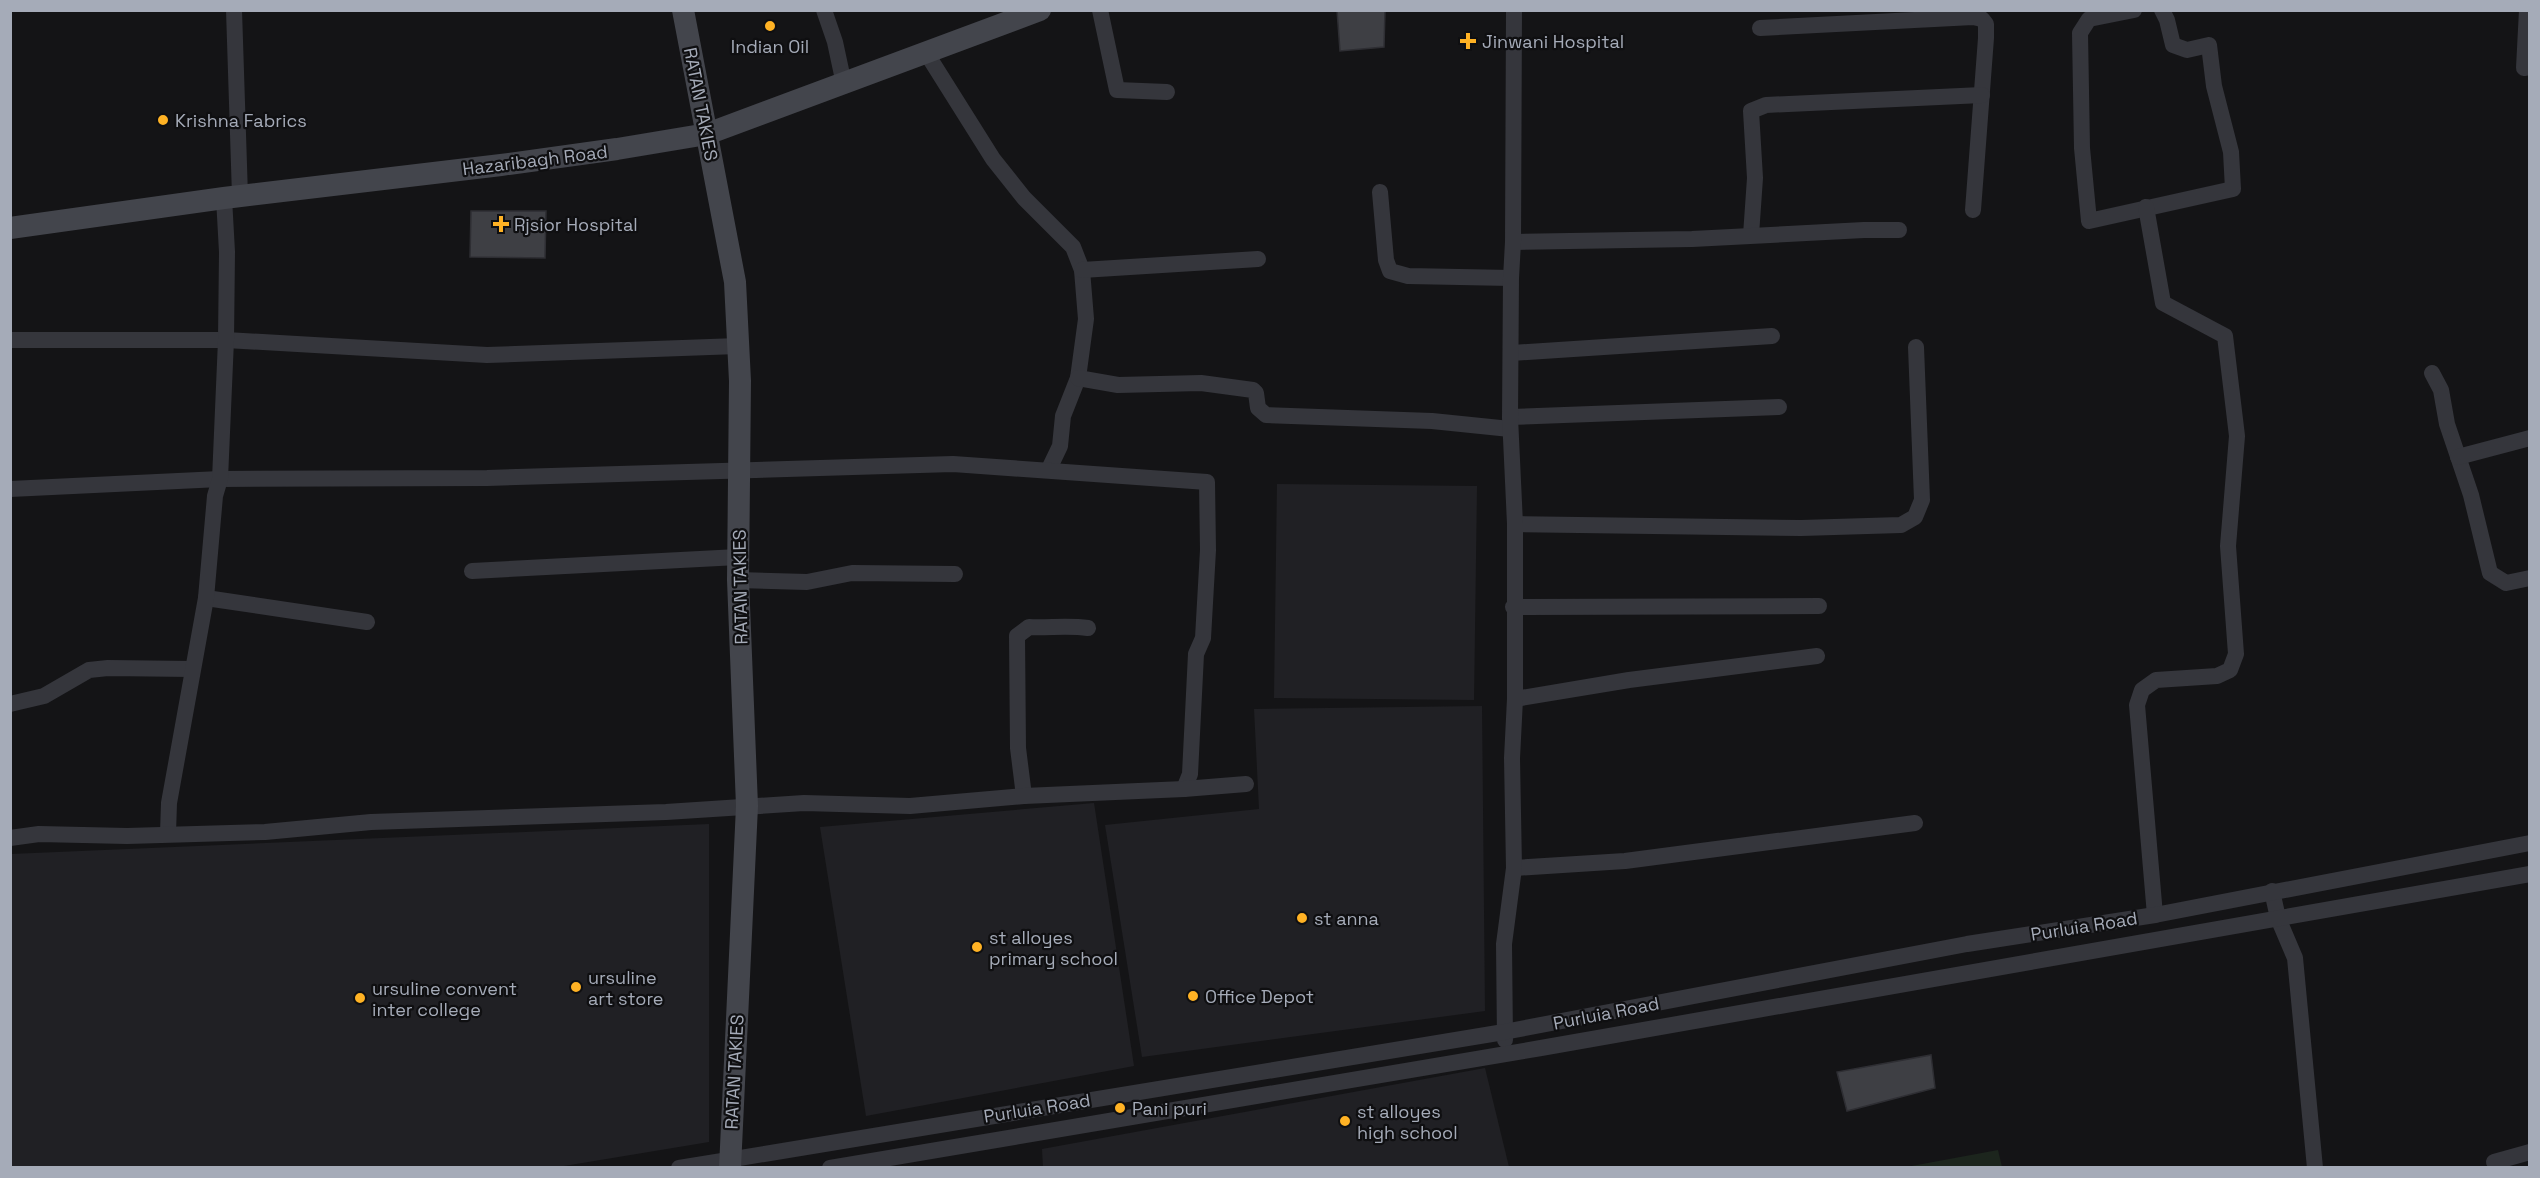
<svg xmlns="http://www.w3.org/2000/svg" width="2540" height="1178" font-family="'Space Grotesk',sans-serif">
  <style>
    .built { fill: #202024 }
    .green { fill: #1c251d }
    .building { fill: #3e3f44; stroke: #2e2e33; stroke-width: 1.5 }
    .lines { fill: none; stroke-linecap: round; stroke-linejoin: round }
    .street { stroke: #35363c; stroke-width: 16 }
    .secondary { stroke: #43454c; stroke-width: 22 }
    .poi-dot { fill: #ffb224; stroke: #0f0f11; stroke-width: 2 }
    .labels { text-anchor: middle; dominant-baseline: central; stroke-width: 4.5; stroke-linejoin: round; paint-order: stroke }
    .poi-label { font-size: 18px; fill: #a5abb8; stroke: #0f0f11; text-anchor: start }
    .street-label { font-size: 18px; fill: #a5abb8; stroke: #0f0f11 }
  </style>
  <rect width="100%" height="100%" fill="#141416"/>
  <g class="built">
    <path d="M1277,484L1477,486L1474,700L1274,698Z"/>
    <path d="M1482,706L1485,1011L1142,1057L1105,825L1259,809L1254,709Z"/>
    <path d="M1094,803L1134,1066L866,1116L820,827Z"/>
    <path d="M709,824V1142L552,1168L11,1167V854Z"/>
    <path d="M1485,1068L1509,1167H1043L1042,1149Z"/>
  </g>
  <path class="green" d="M1998,1150L2002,1167H1906Z"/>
  <g class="building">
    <path d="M1337,10H1385L1384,47L1340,51Z"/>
    <path d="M471,211H546L545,258L470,257Z"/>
    <path d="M1931,1055L1935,1088L1847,1111L1837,1072Z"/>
  </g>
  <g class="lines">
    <g class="street">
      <path d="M234,10L240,196"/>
      <path d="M824,10L835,42L844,84"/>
      <path d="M1100,10L1117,90L1167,92"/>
      <path d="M2134,10L2089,19L2080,33L2082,148L2089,221L2233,189L2231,152L2214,86L2209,45L2187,50L2173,45L2167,20L2162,10"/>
      <path d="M2527,10L2524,68L2530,67"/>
      <path d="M1760,28L1973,17L1982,19L1986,24V38L1973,210"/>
      <path d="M927,54L993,159L1024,198L1073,247L1082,270L1086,319L1078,378L1063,416L1060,446L1049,469"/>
      <path d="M1380,192L1386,260L1390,271L1408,276L1511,278"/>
      <path d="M2146,207L2163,303L2225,336L2237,436L2228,546L2236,654L2230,670L2217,676L2156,680L2142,690L2137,705L2155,915"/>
      <path d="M1751,235L1755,178L1751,111L1766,105L1982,95"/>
      <path d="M1513,242L1692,239L1864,230H1899"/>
      <path d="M1082,270L1258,259"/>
      <path d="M10,340H226L487,355L738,346"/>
      <path d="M1512,353L1772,336"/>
      <path d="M2432,373L2441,390L2447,424L2471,495L2490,573L2506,583L2530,578"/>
      <path d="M1078,378L1118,385L1201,383L1253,390L1256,393L1258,408L1266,415L1432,421L1510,429"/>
      <path d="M1510,417L1779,407"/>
      <path d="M2458,457L2530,438"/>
      <path d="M10,489L220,479L487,478L953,464L1207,482L1208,550L1203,638L1196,654L1190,774L1184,789"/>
      <path d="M1515,524L1801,528L1901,525L1915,517L1922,500L1916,347"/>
      <path d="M472,571L738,557"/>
      <path d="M738,580L807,582L852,573L955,574"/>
      <path d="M206,598L367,622"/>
      <path d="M1513,607L1819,606"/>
      <path d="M1515,699L1629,680L1817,656"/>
      <path d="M10,704L44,696L89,670L108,668L192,669"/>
      <path d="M1024,796L1018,748L1017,636L1029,627C1049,628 1068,625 1088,628"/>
      <path d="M168,833L169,803L206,598L215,496L220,479L226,340L227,252L224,198"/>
      <path d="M10,838L39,834L127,836L265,832L371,822L666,812L804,803L910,806L1024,796L1184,789L1246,784"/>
      <path d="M1514,868L1625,861L1915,823"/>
      <path d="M2272,891L2278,918L2295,958L2315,1168"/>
      <path d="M1505,1040L1504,944L1514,868L1512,758L1515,699V524L1510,417L1511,278L1513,242L1514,10"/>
      <path d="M2494,1162L2530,1152"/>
      <path d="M679,1168L1504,1032L1967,944L2155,915L2530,843"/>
      <path d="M830,1168L1541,1048L2530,874"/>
    </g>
    <g class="secondary">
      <path d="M683,10L735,282L740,381L738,580L747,806L730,1168"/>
      <path d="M10,228L224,198L501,165L617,149L707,134L1040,10"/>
    </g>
  </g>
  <g class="poi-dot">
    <circle cx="770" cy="26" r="6"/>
    <path d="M1465 32h6v6h6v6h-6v6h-6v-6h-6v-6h6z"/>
    <circle cx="163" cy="120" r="6"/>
    <path d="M498 215h6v6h6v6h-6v6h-6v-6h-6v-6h6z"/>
    <circle cx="1302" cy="918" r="6"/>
    <circle cx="977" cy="947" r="6"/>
    <circle cx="576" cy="987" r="6"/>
    <circle cx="1193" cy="996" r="6"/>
    <circle cx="360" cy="998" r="6"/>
    <circle cx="1120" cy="1108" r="6"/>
    <circle cx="1345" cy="1121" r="6"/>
  </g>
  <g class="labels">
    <g class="poi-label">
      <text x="1482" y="41">Jinwani Hospital</text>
      <text x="770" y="46" text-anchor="middle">Indian Oil</text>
      <text x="175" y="120">Krishna Fabrics</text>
      <text x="514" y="224">Rjsior Hospital</text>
      <text x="1314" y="918">st anna</text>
      <text x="989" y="937">st alloyes<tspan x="989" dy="21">primary school</tspan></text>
      <text x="588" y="977">ursuline<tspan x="588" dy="21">art store</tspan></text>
      <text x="372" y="988">ursuline convent<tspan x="372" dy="21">inter college</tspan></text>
      <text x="1205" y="996">Office Depot</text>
      <text x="1132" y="1108">Pani puri</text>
      <text x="1357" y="1111">st alloyes<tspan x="1357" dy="21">high school</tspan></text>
    </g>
    <g class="street-label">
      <text transform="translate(701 104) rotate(79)">RATAN TAKIES</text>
      <text transform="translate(535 160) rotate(-7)">Hazaribagh Road</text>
      <text transform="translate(740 587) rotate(-91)">RATAN TAKIES</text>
      <text transform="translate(2084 926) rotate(-9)">Purluia Road</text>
      <text transform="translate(1606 1013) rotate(-11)">Purluia Road</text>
      <text transform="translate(734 1072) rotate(-87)">RATAN TAKIES</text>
      <text transform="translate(1037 1108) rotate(-9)">Purluia Road</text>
    </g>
  </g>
  <rect width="2540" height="1178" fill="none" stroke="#a5abb8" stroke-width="24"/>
</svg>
